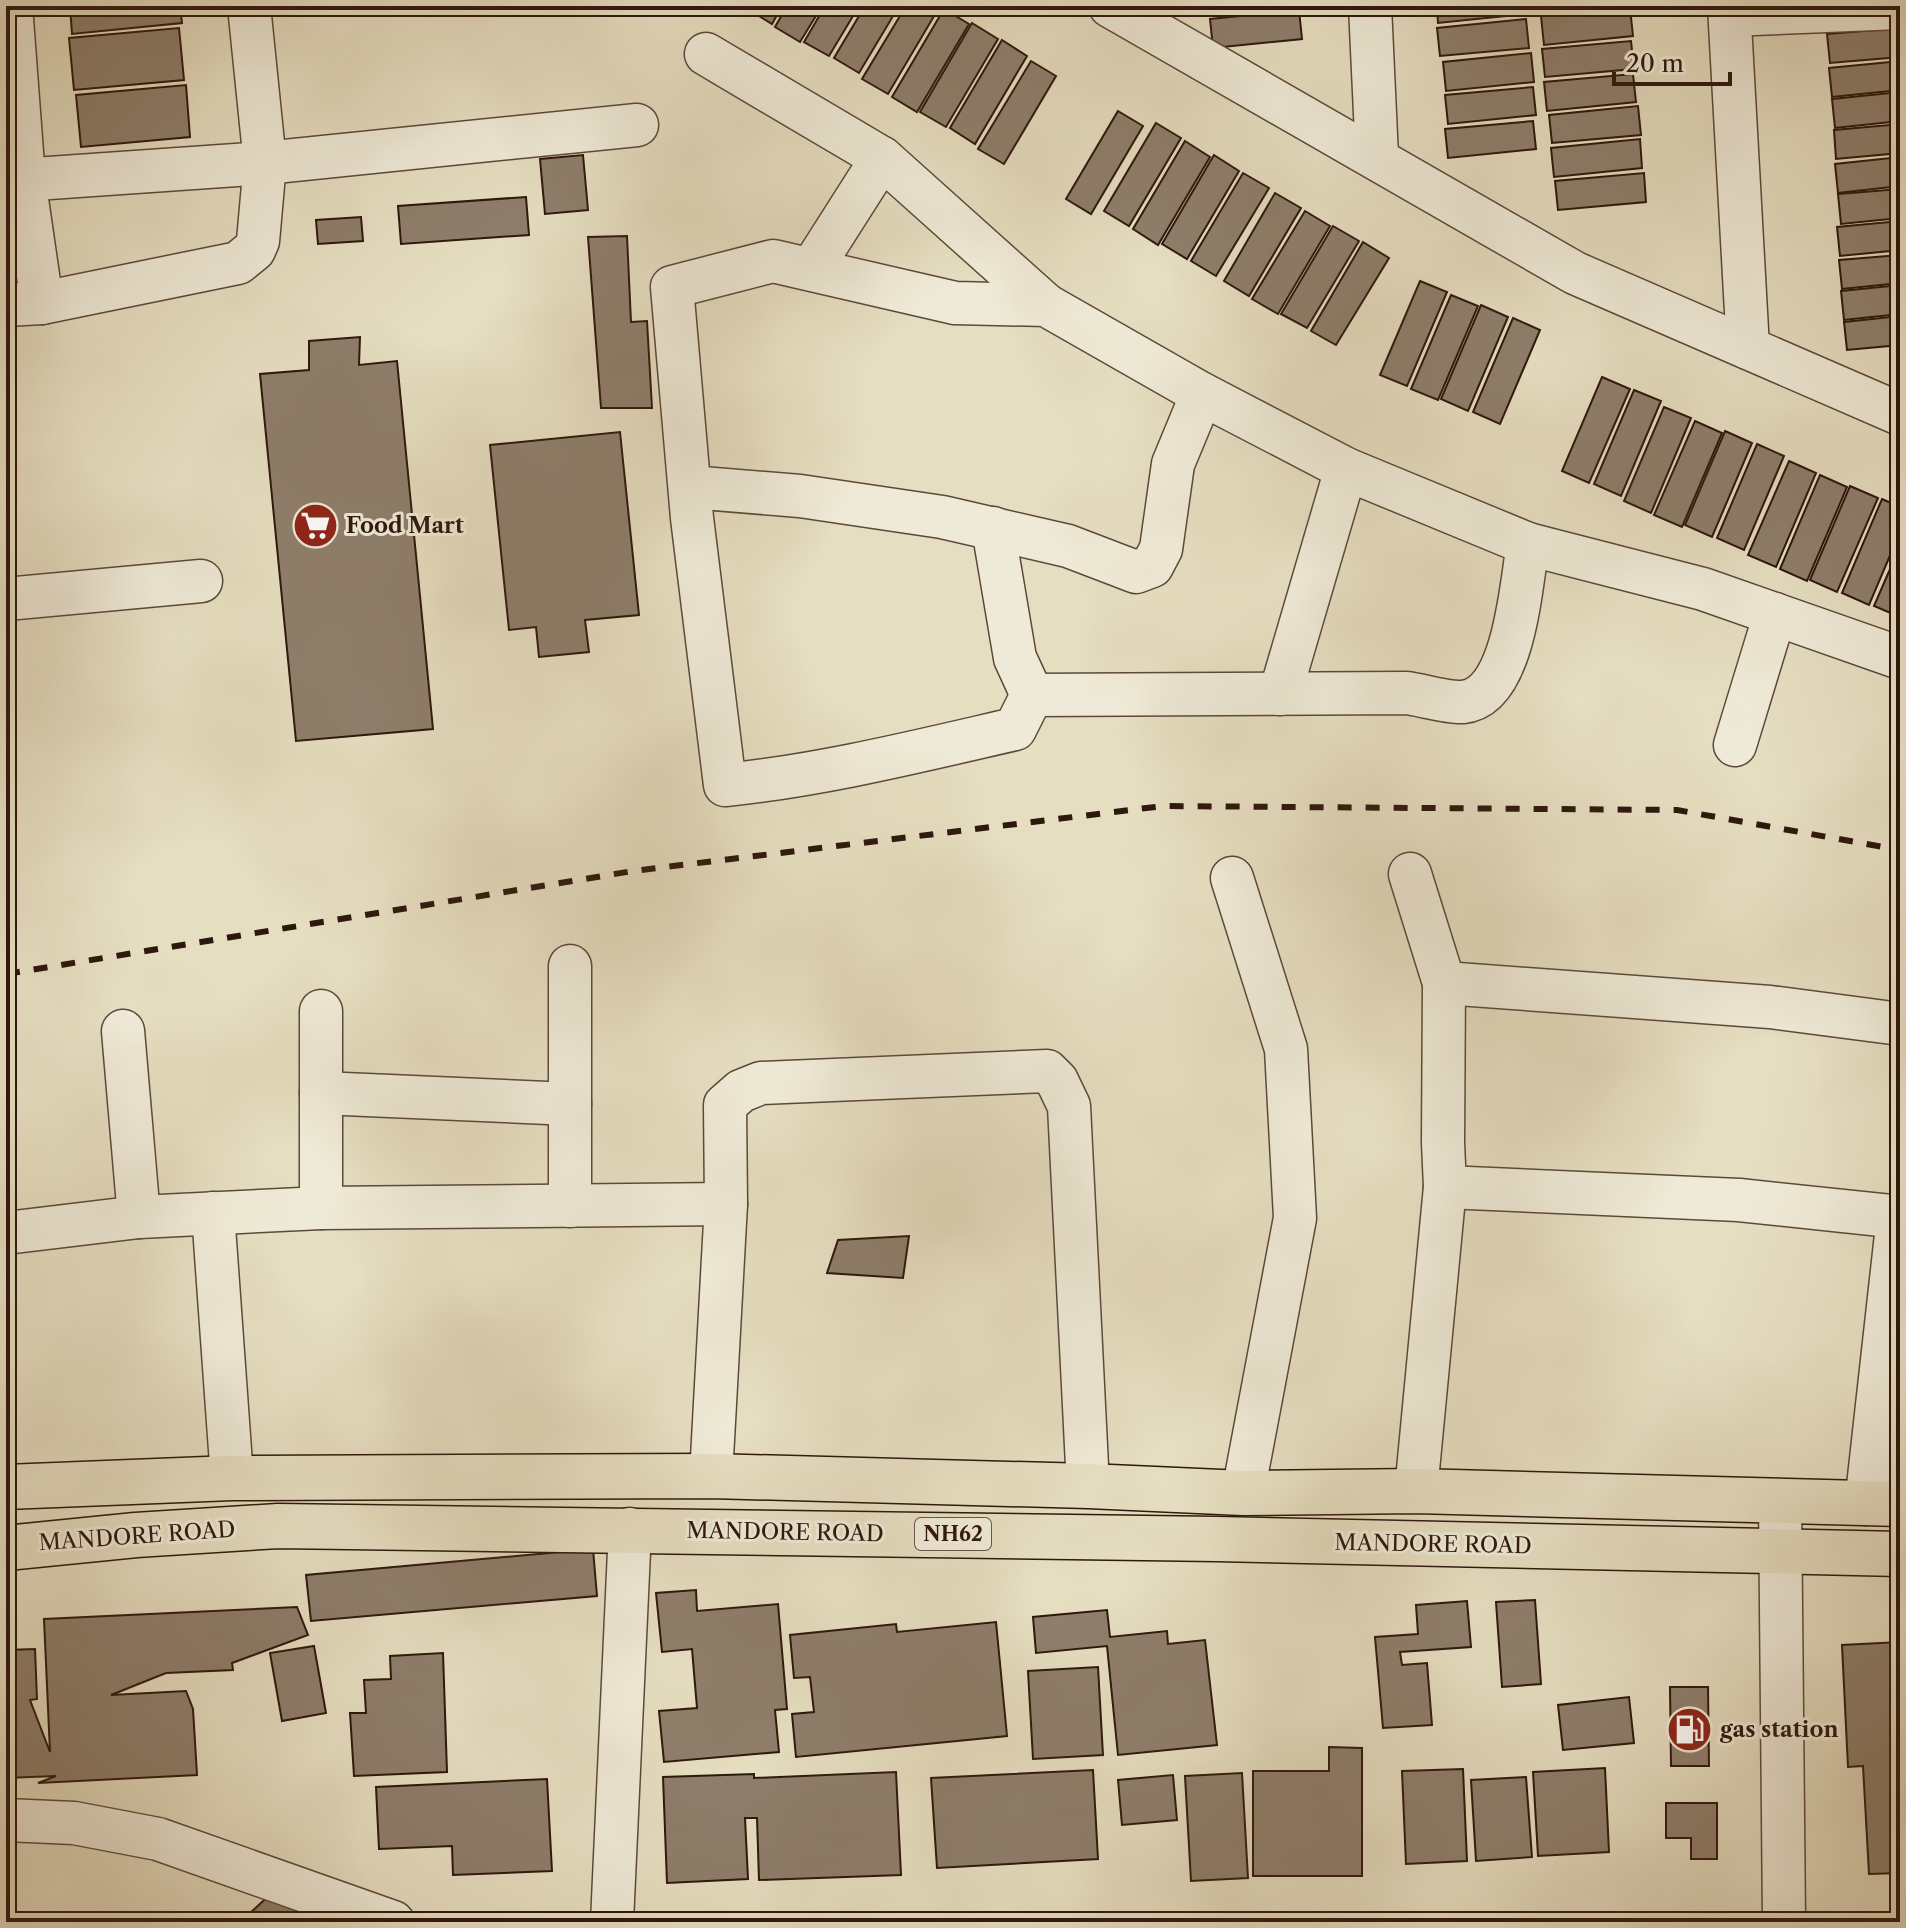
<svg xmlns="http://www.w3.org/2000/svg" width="1906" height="1928" font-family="'Libre Caslon Text',serif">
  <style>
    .building { fill: #8e7e6b; stroke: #2e170d; stroke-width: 2 }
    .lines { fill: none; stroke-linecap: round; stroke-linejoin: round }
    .minor-casing { stroke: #5c493a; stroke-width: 45 }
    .highway-casing { stroke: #2e170d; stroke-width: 47 }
    .minor { stroke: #efead7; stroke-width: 42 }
    .highway { stroke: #e6dec1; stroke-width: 44 }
    .rail { stroke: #2e170d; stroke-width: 6; stroke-dasharray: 14 14; stroke-linecap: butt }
    .labels { text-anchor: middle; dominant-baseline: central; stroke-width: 6; stroke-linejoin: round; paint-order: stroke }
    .shield { fill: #efead7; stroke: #68564a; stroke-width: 2 }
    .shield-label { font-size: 20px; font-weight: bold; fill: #2e170d }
    .poi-label { font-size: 22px; font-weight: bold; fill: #2e170d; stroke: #efead7; text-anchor: start }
    .street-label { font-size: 22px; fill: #2e170d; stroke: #efead7 }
  </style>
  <rect width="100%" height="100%" fill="#e6dec1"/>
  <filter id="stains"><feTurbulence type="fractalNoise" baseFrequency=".0025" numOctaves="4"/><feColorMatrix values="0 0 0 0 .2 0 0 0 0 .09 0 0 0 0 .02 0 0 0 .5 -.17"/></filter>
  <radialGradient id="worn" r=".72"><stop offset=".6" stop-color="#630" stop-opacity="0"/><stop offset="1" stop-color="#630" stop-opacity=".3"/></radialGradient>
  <g class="building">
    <path d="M70,6H180L182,23L72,34Z"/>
    <path d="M748,6H782L772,24L746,8Z"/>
    <path d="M787,6H822L800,42L775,27Z"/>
    <path d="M825,6H859L829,56L804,42Z"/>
    <path d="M865,6H899L859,73L834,58Z"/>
    <path d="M906,6H940L888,94L862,79Z"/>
    <path d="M1212,6H1296L1213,14Z"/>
    <path d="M1437,6H1526L1527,14L1438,23Z"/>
    <path d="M1630,8L1633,36L1544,45L1541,16Z"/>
    <path d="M944,9L969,24L917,112L892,97Z"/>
    <path d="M1299,10L1302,39L1213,48L1210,19Z"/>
    <path d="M1526,19L1529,48L1440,56L1437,28Z"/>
    <path d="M972,23L998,39L946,127L920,112Z"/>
    <path d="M179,28L184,80L74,90L69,38Z"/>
    <path d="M1900,28V57L1830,63L1827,34Z"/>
    <path d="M1002,40L1027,56L975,144L950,128Z"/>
    <path d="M1631,41L1634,69L1545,77L1542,49Z"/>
    <path d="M1531,53L1534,82L1446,91L1443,62Z"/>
    <path d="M1031,61L1056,76L1004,164L978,149Z"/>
    <path d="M1900,61V90L1832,97L1829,68Z"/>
    <path d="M1633,74L1636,102L1547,111L1544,82Z"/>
    <path d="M186,85L190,137L81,147L76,95Z"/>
    <path d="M1533,87L1536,115L1448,124L1445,95Z"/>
    <path d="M1900,92V121L1835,128L1832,99Z"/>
    <path d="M1638,106L1641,135L1552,143L1549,115Z"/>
    <path d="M1118,111L1143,126L1091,214L1066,199Z"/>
    <path d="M1533,121L1536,149L1448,158L1445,129Z"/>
    <path d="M1156,123L1181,138L1129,226L1104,211Z"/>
    <path d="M1900,124V153L1836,159L1834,130Z"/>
    <path d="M1640,139L1642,168L1554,177L1551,148Z"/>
    <path d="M1185,141L1210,157L1158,245L1133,229Z"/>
    <path d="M583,155L588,210L545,214L540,159Z"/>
    <path d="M1214,155L1239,171L1187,259L1162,244Z"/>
    <path d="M1900,157V186L1838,193L1835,164Z"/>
    <path d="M1243,173L1269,188L1216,276L1191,261Z"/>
    <path d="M1644,173L1646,202L1558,210L1555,181Z"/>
    <path d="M1900,189V218L1841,224L1838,194Z"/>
    <path d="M1275,193L1301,208L1249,296L1224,281Z"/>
    <path d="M526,197L529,235L401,244L398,206Z"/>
    <path d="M1305,211L1330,226L1278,314L1252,299Z"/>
    <path d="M361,217L363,241L318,244L316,220Z"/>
    <path d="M1900,221V250L1840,256L1837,227Z"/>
    <path d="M1333,226L1359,241L1307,328L1281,314Z"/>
    <path d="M627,236L631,322L647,321L652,408H601L588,237Z"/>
    <path d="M1363,242L1389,258L1336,345L1311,331Z"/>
    <path d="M1900,255V283L1842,289L1839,260Z"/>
    <path d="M1420,281L1447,292L1407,386L1380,375Z"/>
    <path d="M1900,285V314L1844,320L1841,291Z"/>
    <path d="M1451,295L1478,306L1438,400L1411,389Z"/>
    <path d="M1481,305L1508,317L1468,411L1441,399Z"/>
    <path d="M1900,316V345L1847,350L1844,322Z"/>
    <path d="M1513,318L1540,330L1500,424L1473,412Z"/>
    <path d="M360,337L359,365L397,361L433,729L296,741L260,374L309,370V341Z"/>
    <path d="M1602,377L1630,389L1589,483L1562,471Z"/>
    <path d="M1634,390L1661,401L1621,496L1594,484Z"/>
    <path d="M1664,407L1691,418L1651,513L1624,501Z"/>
    <path d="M1695,421L1722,433L1682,527L1654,515Z"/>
    <path d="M1725,431L1752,443L1712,537L1685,525Z"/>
    <path d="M620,432L639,615L585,620L589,652L539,657L536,627L509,630L490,445Z"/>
    <path d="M1757,444L1784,456L1744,550L1717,538Z"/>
    <path d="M1789,461L1816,473L1776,567L1748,555Z"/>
    <path d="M1820,475L1847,487L1807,581L1780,569Z"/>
    <path d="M1850,486L1878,498L1837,592L1810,580Z"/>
    <path d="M1882,499L1900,507V532L1869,605L1842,593Z"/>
    <path d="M1900,546V617L1874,606Z"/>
    <path d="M909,1236L903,1278L827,1273L838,1240Z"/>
    <path d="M593,1549L597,1596L311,1621L306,1575Z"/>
    <path d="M696,1590L697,1611L778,1604L787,1709L775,1710L779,1752L664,1762L659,1711L697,1708L692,1649L662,1652L656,1593Z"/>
    <path d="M1535,1600L1541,1684L1502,1687L1496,1602Z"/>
    <path d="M1467,1601L1471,1647L1400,1652L1402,1665L1427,1663L1432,1725L1383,1728L1375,1637L1418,1634L1416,1605Z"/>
    <path d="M297,1607L308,1635L232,1663L233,1670L166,1673L111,1695L186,1691L193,1709L197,1775L38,1783L56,1776L6,1778V1650L35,1649L37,1699L30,1700L50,1752L44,1619Z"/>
    <path d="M1107,1610L1110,1637L1167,1631L1168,1644L1205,1640L1217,1745L1118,1755L1107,1646L1036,1653L1033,1617Z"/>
    <path d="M996,1622L1007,1736L796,1757L792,1714L814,1712L810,1677L794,1678L790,1635L896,1624L897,1632Z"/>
    <path d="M1900,1642V1873L1869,1874L1863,1766L1848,1767L1842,1645Z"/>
    <path d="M314,1646L326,1713L282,1721L270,1653Z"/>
    <path d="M443,1653L447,1772L354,1776L350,1713H366L364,1680L391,1679L390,1656Z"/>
    <path d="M1098,1667L1103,1755L1033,1759L1028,1671Z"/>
    <path d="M1670,1687H1708L1709,1766H1671Z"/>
    <path d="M1629,1697L1634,1743L1563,1750L1558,1705Z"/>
    <path d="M1329,1747L1362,1748V1876H1253V1771H1329Z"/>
    <path d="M1605,1768L1609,1852L1538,1856L1533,1772Z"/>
    <path d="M1463,1769L1467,1861L1406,1864L1402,1771Z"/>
    <path d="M1093,1770L1098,1859L937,1868L931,1778Z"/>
    <path d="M896,1772L901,1875L759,1880L757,1818H745L748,1879L667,1883L663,1777L754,1774V1778Z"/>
    <path d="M1242,1773L1248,1878L1191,1881L1185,1776Z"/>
    <path d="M1173,1775L1177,1820L1122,1825L1118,1780Z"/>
    <path d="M1526,1777L1532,1857L1476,1861L1471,1780Z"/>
    <path d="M547,1779L552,1871L453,1875L452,1846L379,1849L376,1787Z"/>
    <path d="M1666,1803H1717V1859H1691V1838H1666Z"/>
    <path d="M271,1894L304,1905L307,1922H240Z"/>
  </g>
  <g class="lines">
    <defs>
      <g id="minor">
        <path d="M11,6L24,179L42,303"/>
        <path d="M1110,6L1575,273L1900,414"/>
        <path d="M1370,6L1377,157"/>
        <path d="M1729,6L1748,348"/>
        <path d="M1730,15L1900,8"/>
        <path d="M706,54L882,158"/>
        <path d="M6,181L265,163L249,6"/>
        <path d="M773,261L955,303L1046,305L1202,394L1346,469L1528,544C1521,583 1515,697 1463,702C1448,703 1422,695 1407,693L1032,695L1015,729C919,751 823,775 725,785L692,518L672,287Z"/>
        <path d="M812,268L882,158L1046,305"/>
        <path d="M6,305L42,303L238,263L254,250L258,241L265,163L637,125"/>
        <path d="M690,487L800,496L942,517L1068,546L1136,572L1152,566L1161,549L1173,464L1202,394"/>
        <path d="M993,528L1015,658L1032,695"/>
        <path d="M1528,544L1703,589L1900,658"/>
        <path d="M6,599L201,581"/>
        <path d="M1280,694L1346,469"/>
        <path d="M1735,745L1775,614"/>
        <path d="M1410,874L1444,983L1443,1143L1445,1187L1416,1491"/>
        <path d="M1232,878L1286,1049L1295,1218L1243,1493"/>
        <path d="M1444,983L1770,1007L1900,1024"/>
        <path d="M123,1031L139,1217"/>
        <path d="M321,1093L570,1104"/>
        <path d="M1445,1187L1739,1200L1900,1217"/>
        <path d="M570,1206V966"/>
        <path d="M321,1208V1011"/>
        <path d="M213,1213L232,1478"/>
        <path d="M6,1233L139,1217L321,1208L726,1204"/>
        <path d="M711,1476L726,1204L725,1105L741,1091L761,1083L1047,1071L1057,1081L1069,1106L1088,1486"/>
        <path d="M1780,1501L1784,1922"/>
        <path d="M1866,1504L1898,1217"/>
        <path d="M6,1820L74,1823L158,1839L393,1922"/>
        <path d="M612,1922L630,1529"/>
      </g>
      <g id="highway">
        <path d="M6,1487L232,1478L711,1476L1088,1486L1243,1493L1416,1491L1900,1504"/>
        <path d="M6,1548L136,1535L278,1526L1217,1539L1900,1554"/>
      </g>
    </defs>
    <use href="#minor" class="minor-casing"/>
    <use href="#highway" class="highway-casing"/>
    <use href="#minor" class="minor"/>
    <use href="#highway" class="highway"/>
    <path class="rail" d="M6,974L633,871L1163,806L1677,810L1900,850"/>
  </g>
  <defs>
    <symbol id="supermarket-disc" viewBox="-11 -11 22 22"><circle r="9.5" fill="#8f2418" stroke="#efead7"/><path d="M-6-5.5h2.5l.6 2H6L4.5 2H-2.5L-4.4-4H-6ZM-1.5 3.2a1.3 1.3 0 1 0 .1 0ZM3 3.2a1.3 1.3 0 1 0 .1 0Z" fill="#fff"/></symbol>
    <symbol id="fuel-disc" viewBox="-11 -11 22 22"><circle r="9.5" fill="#8f2418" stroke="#efead7"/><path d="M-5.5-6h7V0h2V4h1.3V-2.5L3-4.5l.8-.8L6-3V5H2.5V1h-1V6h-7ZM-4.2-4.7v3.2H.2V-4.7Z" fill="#fff"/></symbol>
  </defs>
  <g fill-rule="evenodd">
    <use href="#supermarket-disc" x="290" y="500" width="51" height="51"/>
    <use href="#fuel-disc" x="1664" y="1704" width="51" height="51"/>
  </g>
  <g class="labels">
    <rect class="shield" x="915" y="1518" width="76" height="32" rx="6"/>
    <g class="shield-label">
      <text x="953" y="1534">NH62</text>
    </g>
    <g class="poi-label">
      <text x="346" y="525">Food Mart</text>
      <text x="1720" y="1729">gas station</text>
    </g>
    <g class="street-label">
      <text transform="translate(785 1532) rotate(1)">MANDORE ROAD</text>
      <text transform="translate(137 1536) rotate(-4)">MANDORE ROAD</text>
      <text transform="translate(1433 1544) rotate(1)">MANDORE ROAD</text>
    </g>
  </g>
  <rect width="1906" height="1928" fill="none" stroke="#e6dec1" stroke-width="32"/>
  <rect x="8" y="8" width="1890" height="1912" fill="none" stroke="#2e170d" stroke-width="4"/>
  <rect x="16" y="16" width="1874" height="1896" fill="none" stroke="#2e170d" stroke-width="2"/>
  <path d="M1614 72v12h116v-12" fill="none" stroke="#2e170d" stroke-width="4"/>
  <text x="1626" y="72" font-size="24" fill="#2e170d" stroke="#efead7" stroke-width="6" paint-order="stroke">20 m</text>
  <rect width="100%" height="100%" filter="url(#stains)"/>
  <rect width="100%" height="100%" fill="url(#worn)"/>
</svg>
